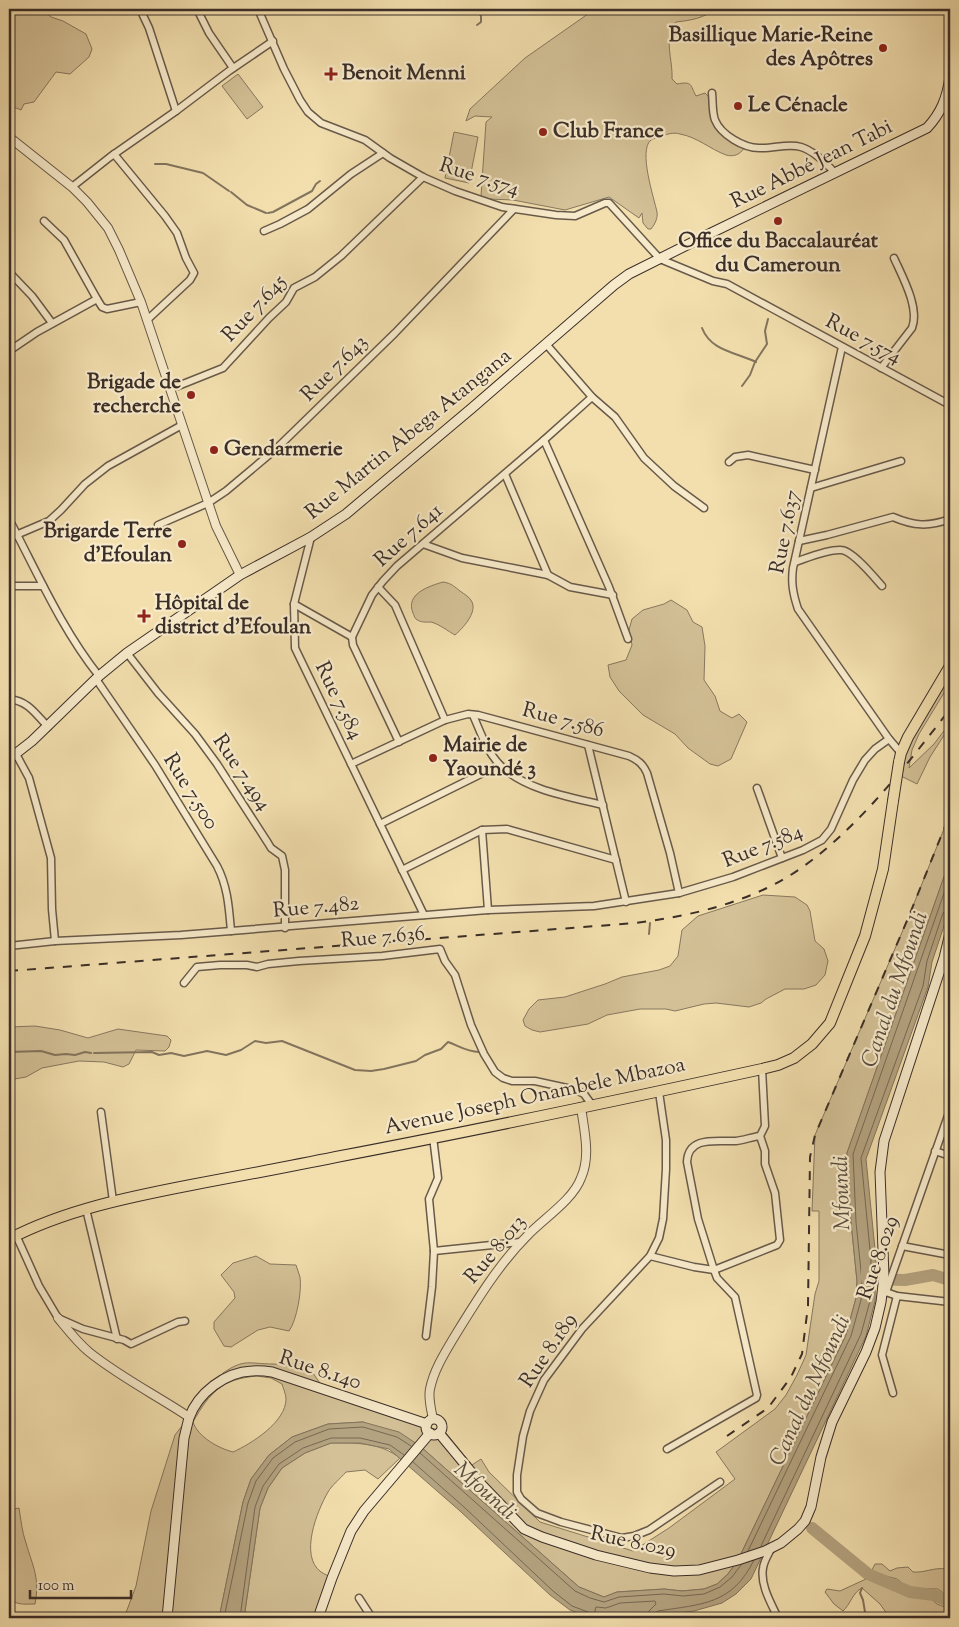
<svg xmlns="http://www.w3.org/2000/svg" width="959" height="1627" font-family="'Sorts Mill Goudy',serif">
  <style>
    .green { fill: #d4c197; stroke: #877860; fill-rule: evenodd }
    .water { fill: #b4a380; stroke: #83745d }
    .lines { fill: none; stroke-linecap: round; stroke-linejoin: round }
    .shore { stroke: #776854; stroke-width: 1 }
    .stream { stroke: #83745d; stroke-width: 2 }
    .river { stroke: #b4a380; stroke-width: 12 }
    .minor-casing { stroke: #685a4a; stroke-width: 9 }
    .tertiary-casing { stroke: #685a4a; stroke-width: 10 }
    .secondary-casing { stroke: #3a2e28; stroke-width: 11 }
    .primary-casing { stroke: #3a2e28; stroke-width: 12 }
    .minor { stroke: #f7eaca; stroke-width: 6 }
    .tertiary { stroke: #f7eaca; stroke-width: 8 }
    .secondary { stroke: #f7eaca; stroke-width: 9 }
    .primary { stroke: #f3dfae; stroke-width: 10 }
    .rail { stroke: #3a2e28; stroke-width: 2; stroke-dasharray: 9 9; stroke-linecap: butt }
    .primary-bridge-casing { stroke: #3a2e28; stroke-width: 12; stroke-linecap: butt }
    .primary-bridge { stroke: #f3dfae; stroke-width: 10 }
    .poi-dot { fill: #8f2418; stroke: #f7eaca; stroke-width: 2 }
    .labels { text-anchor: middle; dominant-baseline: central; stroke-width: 4.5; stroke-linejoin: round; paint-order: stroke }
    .poi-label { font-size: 21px; font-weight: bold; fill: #3a2e28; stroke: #f7eaca; text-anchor: start }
    .street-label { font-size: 21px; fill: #3a2e28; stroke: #f7eaca }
    .water-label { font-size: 22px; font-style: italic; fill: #584b3e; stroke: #f7eaca }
  </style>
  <rect width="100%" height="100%" fill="#f3dfae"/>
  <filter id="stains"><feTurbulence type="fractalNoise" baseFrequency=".004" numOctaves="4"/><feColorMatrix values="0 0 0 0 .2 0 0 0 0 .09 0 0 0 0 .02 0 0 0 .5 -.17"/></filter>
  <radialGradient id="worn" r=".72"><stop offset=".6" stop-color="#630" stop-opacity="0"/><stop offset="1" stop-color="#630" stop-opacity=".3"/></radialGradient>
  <g class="green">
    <path d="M9,9H42L51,17L63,21L86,34L92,49L89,57L70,74L56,72L34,102L24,104L21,110L9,105Z"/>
    <path d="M595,9H717C702,18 694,20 676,22C663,39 673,59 672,79L677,84C693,81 690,85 696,96L705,93C714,100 712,113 714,123L742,145L744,148C740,155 733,157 726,155C710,149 697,137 680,134C673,132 668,134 662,136C658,138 653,138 651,140C638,150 654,198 657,212C658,218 655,224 651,229H648L643,223L642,213L639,218L609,197L565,210L513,200L489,199L481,196L486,122L492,117L475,116L466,121L470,109L525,58Z"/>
    <path d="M238,74L263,107L247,119L222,86Z"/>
    <path d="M454,132L478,137L469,183L445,178Z"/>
    <path d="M443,582C451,583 455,587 460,591C464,594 470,597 472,602C477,613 463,628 455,635C448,631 439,624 431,622C426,622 421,623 416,619C414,617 414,615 413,613C405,594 429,586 443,582Z"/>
    <path d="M671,600L687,610L693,622L702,627L705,646L704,680L715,696L720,711L732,718L739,714L747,722L731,759L718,766L710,764L688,748L675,734L643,715L619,691L610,677L608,665L626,660L632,645L629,630L632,619L643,610L664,604Z"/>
    <path d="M950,666V683L919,734L912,750L909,768L934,744L950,723V726L930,757L917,784L897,774L899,762Z"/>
    <path d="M950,814V865L945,874L847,1153L851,1222L857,1281L856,1298L846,1335L738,1560L728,1574L717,1584L704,1589L682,1591L664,1589L617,1592L604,1597L579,1587L420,1446L363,1422L328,1424L292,1437L269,1455L251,1479L243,1502L219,1618H124L136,1586L151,1511L175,1435L223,1373C245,1358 249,1364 273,1364C284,1365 295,1363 306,1363L324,1389L446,1433L472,1465L481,1459L489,1472L540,1522L633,1551L669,1528L735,1479L716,1452L775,1409L786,1395L797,1375L806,1355L815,1294L819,1281V1211H812L815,1135L909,916ZM257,1376L271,1378L282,1384C283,1388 286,1394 286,1399C286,1422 251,1444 233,1452C218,1448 198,1437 193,1422C210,1392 222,1379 257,1376Z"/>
    <path d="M763,895L795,897L807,905L810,911L815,941L824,949L828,961L825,975L816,985L804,989H785L766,999L761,1003L749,1007L716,1003L704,1004L675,1011L666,1009H640L607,1015L588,1024L540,1032L532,1030L525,1026L523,1020L529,1009L538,1000L565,997L605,984L622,977L659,970L670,966L678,956L682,930L698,916Z"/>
    <path d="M35,1026L60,1030L88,1038L118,1029L167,1036L171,1040L169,1047L165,1051L136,1050L129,1064L123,1067L104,1062L79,1061L42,1068L26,1077L9,1080V1027Z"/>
    <path d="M256,1256L270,1264L296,1265C297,1269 299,1273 300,1277C302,1290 297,1320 289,1331L270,1327L258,1330L231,1347L224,1346L214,1329V1322L235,1298L234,1292L221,1275L233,1263Z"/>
    <path d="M331,1443C356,1443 379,1442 400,1458L378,1479L365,1470L346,1472C340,1479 332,1485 328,1492C317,1511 299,1556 321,1572C324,1574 329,1576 332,1578L318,1618H244L260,1508L268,1488L282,1468L305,1453Z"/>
    <path d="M19,1508C21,1520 22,1532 26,1543C33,1567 40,1578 35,1604C25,1604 14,1606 9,1596V1510Z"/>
    <path d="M950,1559V1598L938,1589L908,1588L897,1579L875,1573L872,1570L875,1564H882L890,1571L897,1568L908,1567L913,1572C925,1573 934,1567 946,1569L948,1567L947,1564Z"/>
    <path d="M866,1579L891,1584L905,1595L931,1599L937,1604L950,1609V1618H890L880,1604L862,1588C853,1592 850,1605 843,1611L834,1604L825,1592L827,1589L840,1591Z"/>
  </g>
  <path class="water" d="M950,865V908L932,962L928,987L866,1159L876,1259L875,1301L866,1336L751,1579L736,1594L722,1603L694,1611L642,1618H591L570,1610L550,1595L460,1511L389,1449L360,1443H331L305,1453L282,1468L268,1488L260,1508L244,1618H219L243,1502L251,1479L269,1455L292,1437L328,1424L363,1422L399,1432L420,1446L579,1587L604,1597L617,1592L664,1589L682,1591L704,1589L717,1584L728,1574L738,1560L846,1335L856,1298L857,1281L851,1222L847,1153L945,874Z"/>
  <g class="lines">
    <g class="shore">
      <path d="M420,1453L575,1591L590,1598L604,1602L619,1597L664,1594L683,1596L704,1594L720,1587L732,1577L741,1565"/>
      <path d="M413,1462L464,1507L553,1591L572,1606L588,1612L590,1618"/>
      <path d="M761,1546L861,1334L870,1301L871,1260L861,1158L923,986L927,961L943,913L946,910L950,909"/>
      <path d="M748,1551L851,1336L861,1300L862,1281L856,1222L853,1154L950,876"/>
      <path d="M224,1618L248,1503L256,1481L273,1458L295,1442L329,1429L363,1427L397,1437L411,1446"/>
      <path d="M240,1618L255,1507L263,1486L279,1464L303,1448L331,1438H360L390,1445L404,1455"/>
      <path d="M596,1618L595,1610L596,1607L606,1608L620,1603L655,1601L656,1604L649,1611L647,1618"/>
      <path d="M654,1618V1614L658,1611C702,1604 732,1605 754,1560"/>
    </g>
    <g class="stream">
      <path d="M476,9L481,16V22L477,25"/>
      <path d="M155,164H166L203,173L229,191"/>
      <path d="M231,192L247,205L266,213"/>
      <path d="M268,213L273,212L312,191L316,184L320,181"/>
      <path d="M702,328C711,351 735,352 756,362"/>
      <path d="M742,386L750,375L755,362L767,344L765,331L768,319"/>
      <path d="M649,934L650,923"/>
      <path d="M9,1052L41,1051L55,1055L66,1054L75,1055L85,1052L91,1053"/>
      <path d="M94,1053L152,1052L159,1055L171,1053L184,1056L207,1051L226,1055L241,1050L255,1041L266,1043L282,1041L355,1070L371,1071L384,1069L416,1061L425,1055L441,1049L448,1042C459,1046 467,1052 479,1052"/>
      <path d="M862,1588L860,1593L863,1600L866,1618"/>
      <path d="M876,1618L887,1613"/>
    </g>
    <g class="river">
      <path d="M867,1270V1279L905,1280L933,1275L950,1280"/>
      <path d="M812,1528L868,1574L910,1592L934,1595L950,1602"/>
    </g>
    <defs>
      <g id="minor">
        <path d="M140,9L149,28L176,111"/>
        <path d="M197,9L209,33L233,68"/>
        <path d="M258,9L284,69L300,100L308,112L321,123L365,140L390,158L423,177L455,191L502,207L556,215L575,216L605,203H609L660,259L713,281L727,284L950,405"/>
        <path d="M712,93C713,102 712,112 715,120C721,135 744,148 759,148C774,149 787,143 801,147C814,151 826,163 835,173"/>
        <path d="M943,106L950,110"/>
        <path d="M114,154L165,216L177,233L186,258L194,273L190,280L147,320"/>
        <path d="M72,187L110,157L176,111L229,71L273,41"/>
        <path d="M44,221L64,240L97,299"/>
        <path d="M264,231L280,224L308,209L351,174L383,153"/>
        <path d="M9,272L32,296L52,323"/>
        <path d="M546,344L592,397L615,417L644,458L674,486L704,508"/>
        <path d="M842,347L793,568C791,583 793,594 798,609L889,739L901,753"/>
        <path d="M9,351L37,332L97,299L102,307L107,309L141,302"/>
        <path d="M881,368L912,328C920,308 902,276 894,258"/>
        <path d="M169,386H178L223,368L269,318L286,302L294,288L315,277L341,256L423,177"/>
        <path d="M544,440L609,587L628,639"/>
        <path d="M729,462L735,457L748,455L815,470"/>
        <path d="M505,474L548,575"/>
        <path d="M811,488L901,461"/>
        <path d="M9,519C37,572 61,628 99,676"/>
        <path d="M158,525L208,503L226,491L276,449L395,333L514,209"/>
        <path d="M311,537L294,604L295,648L424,915"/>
        <path d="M9,538L49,521L61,510L85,484L108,466L182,425"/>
        <path d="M799,541L827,535L893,517C914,526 928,527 950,519"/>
        <path d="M423,544L462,558L548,575L570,587L613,595"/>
        <path d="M795,562C807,558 828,549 841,550C852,550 874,577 882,586"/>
        <path d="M9,586H43"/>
        <path d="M378,587L395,605L445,720"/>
        <path d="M294,604L352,637"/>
        <path d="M127,653L158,693L195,734L217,764L268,843L271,848L282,856L285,870V928"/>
        <path d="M96,679L155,765L217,866C228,887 229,909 231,931"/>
        <path d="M9,699C28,701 35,713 48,727"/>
        <path d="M473,715C480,731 487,752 500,765C525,790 570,797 603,805"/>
        <path d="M399,742L353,645L352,637L372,595L383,581L397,566L544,440L592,397"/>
        <path d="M588,745L626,902"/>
        <path d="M16,754L29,778L51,858L52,909L55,941"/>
        <path d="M351,764L445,720L468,714L478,715L629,756C638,760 643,764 647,773L670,853L679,893"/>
        <path d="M757,788L782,858"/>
        <path d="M380,824L499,765"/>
        <path d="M482,830L488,910"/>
        <path d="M402,870L482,830L507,829L616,860"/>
        <path d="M9,946L55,941L181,935L488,910L594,906L679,893L733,877L803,850L822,840L831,829L853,780L865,760L875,749L889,739"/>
        <path d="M184,983L197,967L220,965H247L257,967L268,964L299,961L382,956L440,949L445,961L455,975L471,1025L484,1054L495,1072L503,1078L512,1081H535L576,1090L584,1094L592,1105"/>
        <path d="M659,1092L666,1140V1169L663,1219L659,1238L650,1256L582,1329L544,1380L530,1411L523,1436L517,1475V1492L521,1499L537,1513L561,1522L622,1538L634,1536L649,1530L720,1482"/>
        <path d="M101,1112L113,1201"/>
        <path d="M760,1136L765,1151V1164L775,1193L780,1240L777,1245L714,1270L698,1219L687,1162C688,1135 718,1142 736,1141C744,1140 752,1137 760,1136L765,1126L762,1069"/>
        <path d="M935,1151L950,1156"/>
        <path d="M86,1209L117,1339"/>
        <path d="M16,1235L39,1286L58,1318L83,1329L124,1340L131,1344L178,1322L185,1321"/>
        <path d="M902,1246L950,1255"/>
        <path d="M434,1251L521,1242"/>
        <path d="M650,1256L694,1267L714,1270L717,1278L735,1297L757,1395L756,1398L667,1449"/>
        <path d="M886,1292L897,1296L950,1302"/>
        <path d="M882,1296L886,1292L950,1110"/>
        <path d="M426,1336L432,1287L434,1251L429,1199L438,1178L433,1137"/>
        <path d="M893,1393L882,1355L897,1296"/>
        <path d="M771,1549C768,1555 764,1561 763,1568C760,1585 771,1603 778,1618"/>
        <path d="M359,1598L372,1618"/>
      </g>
      <g id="tertiary">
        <path d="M9,137L72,187L87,202L108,228L119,250L141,302L216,526L240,575"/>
        <path d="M58,1318C68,1330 77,1342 89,1352C120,1377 156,1395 189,1417"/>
        <path d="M433,1419C431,1409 428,1398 430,1389C434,1369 446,1351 456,1334C477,1300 499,1264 527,1236C543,1219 573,1200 581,1178C591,1156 584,1130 581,1107"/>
      </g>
      <g id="secondary">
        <path d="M9,759L32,741L99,676L127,653L240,575L311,537L346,514L472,408L614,285L629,274L709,234L927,128C941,113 947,98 950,77"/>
        <circle cx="434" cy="1427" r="8"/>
        <path d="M439,1433L482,1485L524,1529L542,1537L596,1555L650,1568L674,1571L699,1570L738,1560L765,1551L781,1543L798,1529L805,1521L811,1507L821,1457L832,1422L866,1352L875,1328L881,1302L884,1276L880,1172L884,1141L944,958L950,933"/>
        <path d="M167,1618L184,1438C186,1431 187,1425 189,1418C198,1393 225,1372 252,1371C259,1370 266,1371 272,1372L427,1424"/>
        <path d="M318,1618L332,1578L351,1531L364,1511L430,1433"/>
      </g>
      <g id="primary">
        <path d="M899,762L901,753L908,737L950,666"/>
        <path d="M9,1239C65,1210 129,1197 191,1185C239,1176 287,1167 336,1157C478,1130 620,1100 762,1069L778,1065L794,1058L812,1044L830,1023L865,936L883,869L893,801"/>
      </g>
    </defs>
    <use href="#minor" class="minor-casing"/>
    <use href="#tertiary" class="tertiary-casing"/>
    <use href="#secondary" class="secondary-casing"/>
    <use href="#primary" class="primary-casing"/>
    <use href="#minor" class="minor"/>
    <use href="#tertiary" class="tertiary"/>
    <use href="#secondary" class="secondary"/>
    <use href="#primary" class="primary"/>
    <g class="rail">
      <path d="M9,971L636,923C681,917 725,908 767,888C839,854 902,771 950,709"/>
      <path d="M727,1436L768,1408L791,1377L802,1354L808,1306L810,1157L815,1135L909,916L950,814"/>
    </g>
    <defs>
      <path id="primary-bridge" d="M893,801L899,762"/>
    </defs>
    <use href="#primary-bridge" class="primary-bridge-casing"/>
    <use href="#primary-bridge" class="primary-bridge"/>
  </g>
  <g class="poi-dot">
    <circle cx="883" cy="48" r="5"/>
    <path d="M328.5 66.5h5v5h5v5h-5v5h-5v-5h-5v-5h5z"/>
    <circle cx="738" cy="106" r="5"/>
    <circle cx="543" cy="132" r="5"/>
    <circle cx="778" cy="221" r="5"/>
    <circle cx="191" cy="395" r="5"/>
    <circle cx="214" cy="450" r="5"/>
    <circle cx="182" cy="544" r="5"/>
    <path d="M141.5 608.5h5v5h5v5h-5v5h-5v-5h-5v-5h5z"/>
    <circle cx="433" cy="758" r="5"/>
  </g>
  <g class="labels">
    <g class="poi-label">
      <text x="873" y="36" text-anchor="end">Basillique Marie-Reine<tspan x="873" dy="24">des Apôtres</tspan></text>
      <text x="342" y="74">Benoit Menni</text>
      <text x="748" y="106">Le Cénacle</text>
      <text x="553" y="132">Club France</text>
      <text x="778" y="242" text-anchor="middle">Office du Baccalauréat<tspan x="778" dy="24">du Cameroun</tspan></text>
      <text x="181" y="383" text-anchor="end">Brigade de<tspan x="181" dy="24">recherche</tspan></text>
      <text x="224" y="450">Gendarmerie</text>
      <text x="172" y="532" text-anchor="end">Brigarde Terre<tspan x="172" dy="24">d'Efoulan</tspan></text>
      <text x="155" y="604">Hôpital de<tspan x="155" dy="24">district d'Efoulan</tspan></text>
      <text x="443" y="746">Mairie de<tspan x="443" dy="24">Yaoundé 3</tspan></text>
    </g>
    <g class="street-label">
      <text transform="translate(812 165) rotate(-26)">Rue Abbé Jean Tabi</text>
      <text transform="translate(479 178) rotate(18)">Rue 7.574</text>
      <text transform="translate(255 309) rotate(-47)">Rue 7.645</text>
      <text transform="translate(863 340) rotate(28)">Rue 7.574</text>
      <text transform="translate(335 369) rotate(-45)">Rue 7.643</text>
      <text transform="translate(409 435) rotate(-39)">Rue Martin Abega Atangana</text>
      <text transform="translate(786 532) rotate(-79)">Rue 7.637</text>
      <text transform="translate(409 536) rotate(-42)">Rue 7.641</text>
      <text transform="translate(338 701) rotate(64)">Rue 7.584</text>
      <text transform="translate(563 721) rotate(15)">Rue 7.586</text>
      <text transform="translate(241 773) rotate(56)">Rue 7.494</text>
      <text transform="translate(190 792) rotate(58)">Rue 7.500</text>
      <text transform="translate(763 847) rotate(-22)">Rue 7.584</text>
      <text transform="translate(316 908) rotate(-5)">Rue 7.482</text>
      <text transform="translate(383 938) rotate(-5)">Rue 7.636</text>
      <text transform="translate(535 1097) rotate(-12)">Avenue Joseph Onambele Mbazoa</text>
      <text transform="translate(496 1250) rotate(-50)">Rue 8.013</text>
      <text transform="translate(879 1258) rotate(-71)">Rue 8.029</text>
      <text transform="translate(549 1351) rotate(-56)">Rue 8.189</text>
      <text transform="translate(320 1371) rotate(18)">Rue 8.140</text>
      <text transform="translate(633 1543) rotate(12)">Rue 8.029</text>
    </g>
    <g class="water-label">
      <text transform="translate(896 990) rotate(-71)">Canal du Mfoundi</text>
      <text transform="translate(843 1193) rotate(-92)">Mfoundi</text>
      <text transform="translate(811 1391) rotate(-65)">Canal du Mfoundi</text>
      <text transform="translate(484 1492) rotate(42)">Mfoundi</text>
    </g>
  </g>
  <rect width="959" height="1627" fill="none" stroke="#f3dfae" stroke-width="30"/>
  <rect x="10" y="10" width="939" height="1607" fill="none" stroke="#3a2e28" stroke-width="2.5"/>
  <rect x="15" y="15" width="929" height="1597" fill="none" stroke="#3a2e28"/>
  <path d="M30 1590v8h101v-8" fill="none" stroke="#3a2e28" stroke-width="2.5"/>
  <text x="38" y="1590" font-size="15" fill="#3a2e28" stroke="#f7eaca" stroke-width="4" paint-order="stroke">100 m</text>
  <rect width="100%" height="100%" filter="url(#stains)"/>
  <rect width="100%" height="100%" fill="url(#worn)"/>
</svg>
